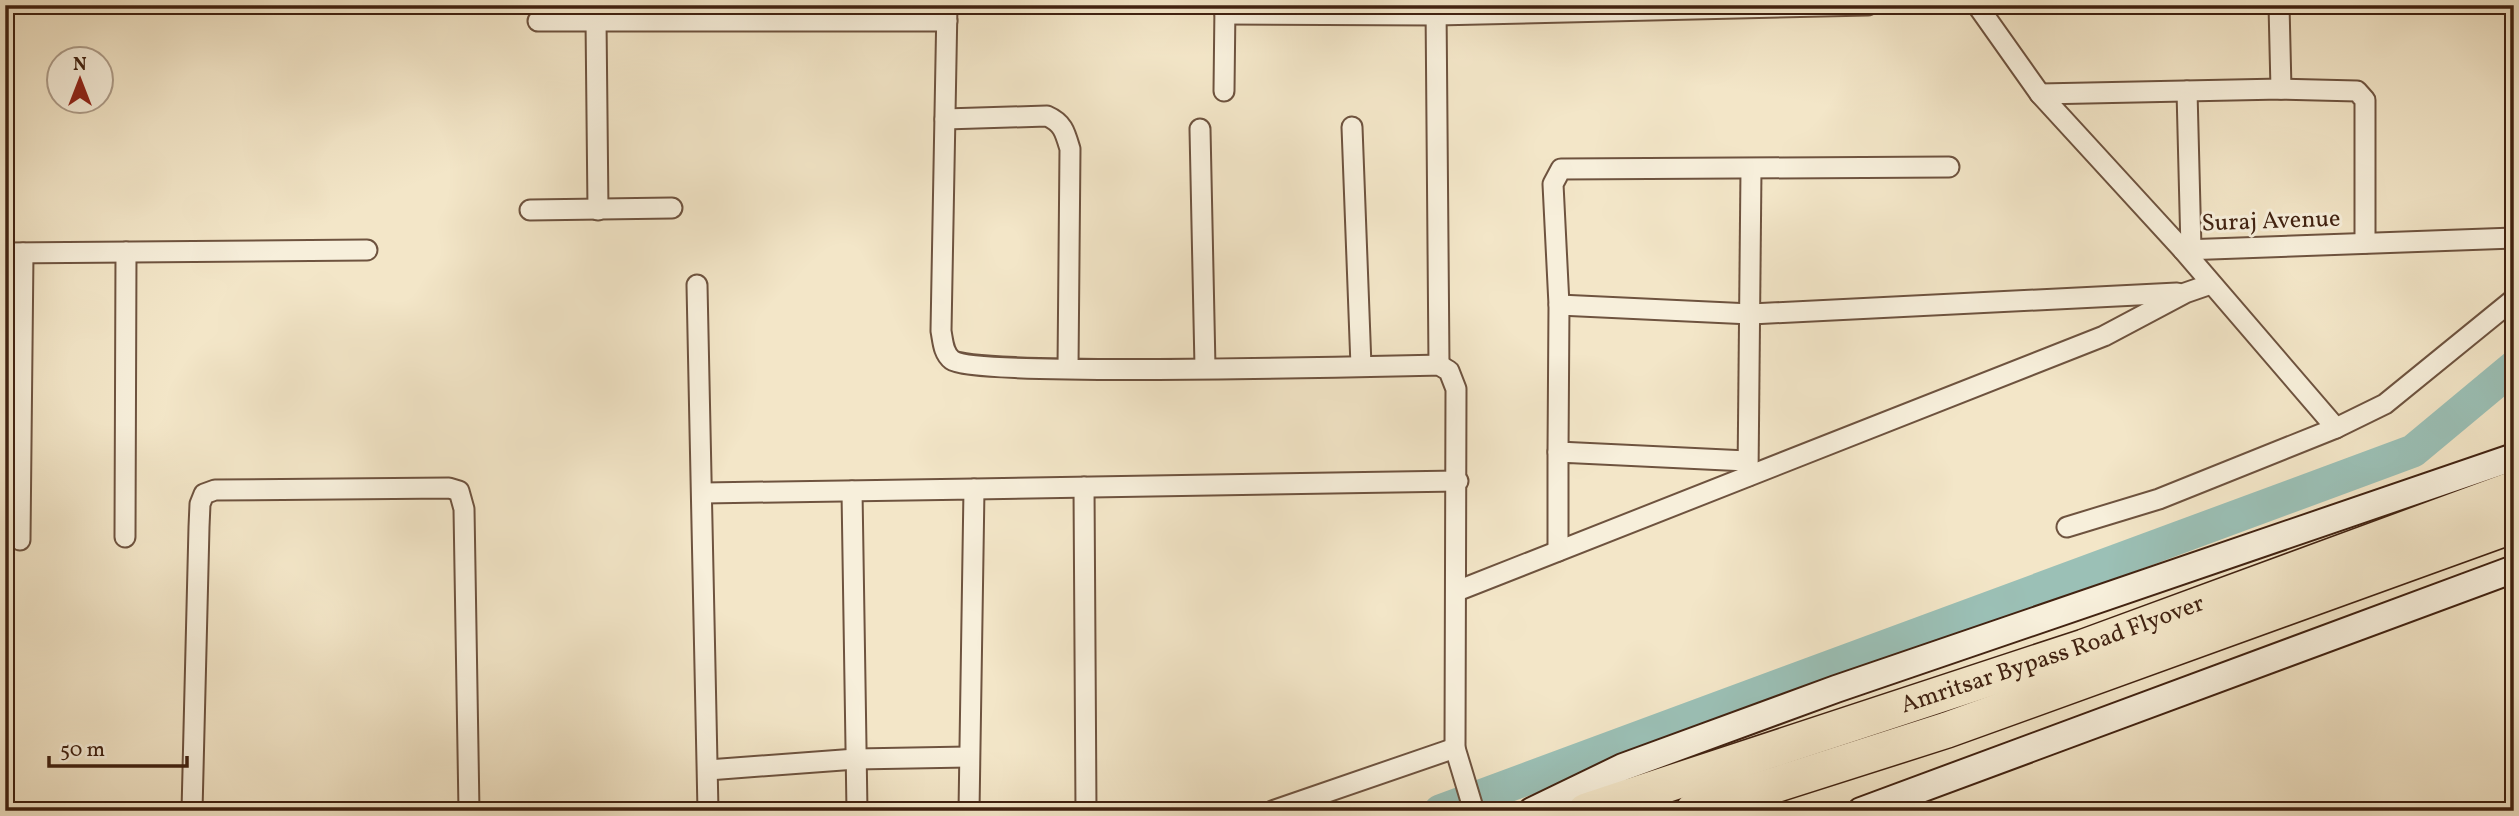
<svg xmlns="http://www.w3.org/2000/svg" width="2519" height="816" font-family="Vollkorn,serif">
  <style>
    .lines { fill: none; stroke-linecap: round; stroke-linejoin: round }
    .river { stroke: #9bc0b6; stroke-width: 33 }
    .street-casing { stroke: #6e533f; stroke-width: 23 }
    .secondary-casing { stroke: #412211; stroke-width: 30 }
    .highway-casing { stroke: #412211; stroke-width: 38 }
    .street { stroke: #f7efdb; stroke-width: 19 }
    .secondary { stroke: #f7efdb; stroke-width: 26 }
    .highway { stroke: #f3e6c8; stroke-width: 35 }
    .labels { text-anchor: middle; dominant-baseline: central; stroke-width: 6; stroke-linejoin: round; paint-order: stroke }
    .street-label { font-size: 24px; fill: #412211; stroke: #f7efdb }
  </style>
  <rect width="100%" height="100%" fill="#f3e6c8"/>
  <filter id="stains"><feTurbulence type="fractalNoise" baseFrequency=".00286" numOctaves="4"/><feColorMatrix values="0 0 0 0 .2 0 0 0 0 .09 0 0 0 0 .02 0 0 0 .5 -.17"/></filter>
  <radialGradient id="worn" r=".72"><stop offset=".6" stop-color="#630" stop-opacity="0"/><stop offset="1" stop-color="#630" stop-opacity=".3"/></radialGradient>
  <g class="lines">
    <path class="river" d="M1440,811L2413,451L2514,367"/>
    <defs>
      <g id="street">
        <path d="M947,5L941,331C943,341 943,353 952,360C973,377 1380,366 1439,365L1449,371L1456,389L1455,748L1474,811"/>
        <path d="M1436,5L1439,365"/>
        <path d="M1977,5L2040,94L2183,250L2514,238"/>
        <path d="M2279,5L2281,89"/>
        <path d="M1225,14L1436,15L1868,5"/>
        <path d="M596,20L598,210"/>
        <path d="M538,21H947"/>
        <path d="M1224,91L1225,5"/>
        <path d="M2187,91L2191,249"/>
        <path d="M2040,94L2281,89L2357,91L2365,100V243"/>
        <path d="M945,119L1047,116C1063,123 1065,132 1070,149L1068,368"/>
        <path d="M1352,127L1361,366"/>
        <path d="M1200,129L1205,367"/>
        <path d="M530,210L672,208"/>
        <path d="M2183,250L2336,428L2385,404L2514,299"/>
        <path d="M5,253L367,250"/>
        <path d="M697,285L708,811"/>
        <path d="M1559,305L1751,314L2177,293"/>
        <path d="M1558,452L1559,305L1553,184L1561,169L1949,167"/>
        <path d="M1748,476L1751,169"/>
        <path d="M1084,487L1086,811"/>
        <path d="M974,489L1458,481"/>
        <path d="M852,491L857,811"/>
        <path d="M704,493L974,489L969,811"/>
        <path d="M2067,527L2159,499L2336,428"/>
        <path d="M125,537L126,252"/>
        <path d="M20,540L23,253"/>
        <path d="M1558,551V452L1747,461"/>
        <path d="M1457,591L2104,336L2185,293L2211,284"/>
        <path d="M708,770L856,759L968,757"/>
        <path d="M192,811L199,527L200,504L204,494L215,490L449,488L459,491L464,509L469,811"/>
        <path d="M1272,811L1455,748"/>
      </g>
      <g id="secondary">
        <path d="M1532,811L1623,767L1836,689L2514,457"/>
        <path d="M1861,811L2514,569"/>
      </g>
      <g id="highway">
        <path id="s1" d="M1586,811L2084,647L2514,489"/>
        <path d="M1693,811L1947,730L2514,525"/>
      </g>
    </defs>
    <use href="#street" class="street-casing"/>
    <use href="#secondary" class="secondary-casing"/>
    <use href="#highway" class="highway-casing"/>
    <use href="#street" class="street"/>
    <use href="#secondary" class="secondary"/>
    <use href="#highway" class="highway"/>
  </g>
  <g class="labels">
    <g class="street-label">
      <text transform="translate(2271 222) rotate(-2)">Suraj Avenue</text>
      <text stroke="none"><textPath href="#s1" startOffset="492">Amritsar Bypass Road Flyover</textPath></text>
    </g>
  </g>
  <rect width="2519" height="816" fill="none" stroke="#f3e6c8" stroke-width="28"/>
  <rect x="7" y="7" width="2505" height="802" fill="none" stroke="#412211" stroke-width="3.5"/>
  <rect x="14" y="14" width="2491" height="788" fill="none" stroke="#412211" stroke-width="2"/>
  <g transform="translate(80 80)"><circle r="33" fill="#f7efdb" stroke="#ae9d8a" stroke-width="2"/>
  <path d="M0-5L12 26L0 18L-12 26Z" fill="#8f2418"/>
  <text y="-10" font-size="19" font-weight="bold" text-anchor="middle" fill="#412211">N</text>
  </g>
  <path d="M49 756v10h138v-10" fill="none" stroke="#412211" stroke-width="3.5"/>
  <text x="60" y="756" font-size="21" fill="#412211" stroke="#f7efdb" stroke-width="5" paint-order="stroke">50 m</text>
  <rect width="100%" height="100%" filter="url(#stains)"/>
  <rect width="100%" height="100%" fill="url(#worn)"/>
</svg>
